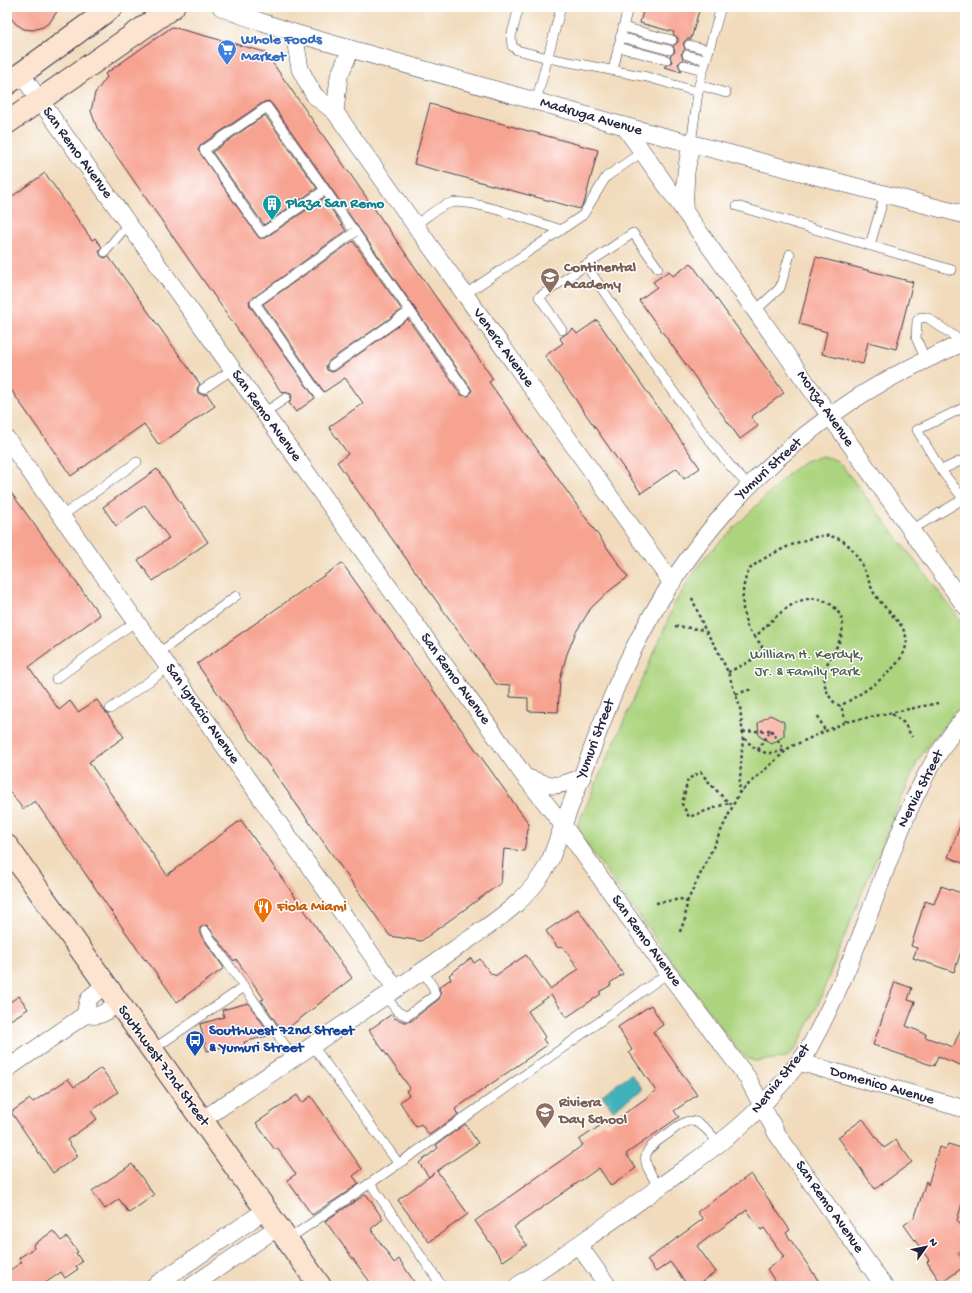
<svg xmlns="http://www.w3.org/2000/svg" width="972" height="1293" font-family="'Gochi Hand',sans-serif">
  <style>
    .green { fill: #acd47e; stroke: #677b5c }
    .water { fill: #41b1b9; stroke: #326a7a }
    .building { fill: #f7a391 }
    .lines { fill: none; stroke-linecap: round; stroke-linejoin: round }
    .lane-casing { stroke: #413e4e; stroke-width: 10 }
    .street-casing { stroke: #413e4e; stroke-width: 18 }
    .secondary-casing { stroke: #413e4e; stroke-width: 24 }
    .path { stroke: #413e4e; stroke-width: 2.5; stroke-dasharray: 3 3; stroke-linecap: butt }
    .lane { stroke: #fff; stroke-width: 9 }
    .street { stroke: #fff; stroke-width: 17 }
    .secondary { stroke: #fde4d1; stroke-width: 22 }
    .lane-bridge-casing { stroke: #413e4e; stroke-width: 10; stroke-linecap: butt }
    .lane-bridge { stroke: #fff; stroke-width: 9 }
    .labels { text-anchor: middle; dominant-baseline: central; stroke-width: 3; stroke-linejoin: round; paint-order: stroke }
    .shop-label { font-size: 15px; font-weight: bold; fill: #366cbe; stroke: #fff; text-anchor: start }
    .street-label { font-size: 15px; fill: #22223b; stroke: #fff }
    .culture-label { font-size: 15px; font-weight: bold; fill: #0d838f; stroke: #fff; text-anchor: start }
    .education-label { font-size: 15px; font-weight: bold; fill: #785e54; stroke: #fff; text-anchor: start }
    .park-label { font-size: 15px; fill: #526052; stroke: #fff }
    .food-label { font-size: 15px; font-weight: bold; fill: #c56008; stroke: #fff; text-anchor: start }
    .transit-label { font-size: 15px; font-weight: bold; fill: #164399; stroke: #fff; text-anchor: start }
  </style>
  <rect width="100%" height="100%" fill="#fff"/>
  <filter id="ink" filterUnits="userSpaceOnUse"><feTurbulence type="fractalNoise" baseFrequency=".025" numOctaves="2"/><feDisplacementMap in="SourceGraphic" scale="8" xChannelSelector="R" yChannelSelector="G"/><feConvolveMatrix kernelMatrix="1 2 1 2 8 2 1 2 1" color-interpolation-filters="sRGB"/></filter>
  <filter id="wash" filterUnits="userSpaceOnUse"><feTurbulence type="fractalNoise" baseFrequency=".012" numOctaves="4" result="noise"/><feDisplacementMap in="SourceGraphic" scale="16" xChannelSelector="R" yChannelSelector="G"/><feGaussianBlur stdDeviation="0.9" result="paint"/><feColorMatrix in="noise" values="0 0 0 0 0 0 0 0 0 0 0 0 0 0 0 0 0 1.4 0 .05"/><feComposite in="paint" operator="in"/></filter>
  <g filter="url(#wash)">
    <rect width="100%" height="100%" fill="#f1dbbc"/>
    <path class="green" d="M822,456L836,460L843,467L965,626V701L928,745L917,762L858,902L816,1009L796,1049L785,1058L755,1061L748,1059L736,1048L581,837L578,824L661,637L674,604L703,559L787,475L805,461Z"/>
    <path class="water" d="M631,1074L643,1089L613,1110L602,1095Z"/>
    <g id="blocks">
      <g class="building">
        <path d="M7,7H60L50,22L43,27L33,30L24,29L16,24L7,13Z"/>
        <path d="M644,7H700L691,39H687L683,43L685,49L681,54L683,59L678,64L682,72L664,67L672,62L670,56L675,52L673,46L678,42V38L673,34L674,32L640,23Z"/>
        <path d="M172,27L265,52L493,379L489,382L628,577L609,591L591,608L576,632L567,654L560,679L558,712L528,711V698L510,697V685L496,684L337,462L348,454L329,427L363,403L345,378L324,392L263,304L353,241L402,310L329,361L326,366L327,370L332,372L335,371L408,319L461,395L469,396L472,390L272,104L269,101L264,102L201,145L198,150L259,238H265L324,198L346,231L249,301L250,306L315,398L296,412L289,403L292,398L291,394L286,392L282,393L97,128L91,111L95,93L107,77L105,74Z"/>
        <path d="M430,104L598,150L585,200L580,209L414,164Z"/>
        <path d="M265,115L317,188L264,225L212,152Z"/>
        <path d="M45,173L92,240L95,238L102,247L99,251L101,256L104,258L109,257L200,384L197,389L198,393L203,395L207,394L215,406L159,445L144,424L71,476L7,384V200Z"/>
        <path d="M816,257L913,282L896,349L868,342L863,364L822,354L827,332L799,324Z"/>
        <path d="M691,263L784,393L751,417L758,426L740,439L639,300L657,287L653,282L669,271L673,276Z"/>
        <path d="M597,320L700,468L684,479L677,468L641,493L545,356L563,343L560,338L573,329L577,334Z"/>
        <path d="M157,469L208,542L153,581L138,560L169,538L145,505L116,526L103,507Z"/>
        <path d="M7,487L100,615L29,667L59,710L70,701L78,712L97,700L124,737L89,762L167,875L241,820L352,978L283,1032L261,1000L264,999L236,959L234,961L207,925L200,928V934L224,968L177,1002L146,959L145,960L35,801L23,809L7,788Z"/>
        <path d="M342,563L529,824L524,851L504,849L501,883L421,941L390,936L197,664Z"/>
        <path d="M770,715L784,722V736L772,744L759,736L758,723Z"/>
        <path d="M964,815L965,816V864L948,857Z"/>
        <path d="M941,886L964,894L961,901L965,902V940L954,972L913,958L917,948L911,946L925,901L934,904Z"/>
        <path d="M578,909L623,974L610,983L611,985L599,992L601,994L567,1017L551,995L528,1011L545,1037L543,1039L547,1045L455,1109L458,1115L429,1135L421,1124L416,1127L400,1102L409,1095L406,1091L410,1088L369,1030L392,1014L394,1018L405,1022L411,1021L439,999L441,994L439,987L451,979L449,975L471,958L474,963L480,959L492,975L493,974L495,976L526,955L550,989L579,969L562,946L558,948L546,931Z"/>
        <path d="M895,982L912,988L908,1000L915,1002L906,1026L926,1034L925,1037L953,1047L965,1020V1067L938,1056L934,1066L873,1045Z"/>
        <path d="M19,996L28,1009L7,1022V1004Z"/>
        <path d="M248,1003L271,1035L244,1042L246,1049L232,1052L230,1045L207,1051L200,1024L224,1017L222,1010Z"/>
        <path d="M651,1005L663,1025L653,1032L697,1095L674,1111L679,1117L626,1154L636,1168L611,1186L599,1168L514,1227L527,1245L503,1261L475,1221L583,1145L579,1140L604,1123L607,1126L656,1091L629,1052L632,1050L618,1027Z"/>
        <path d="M101,1068L118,1092L91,1111L97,1119L67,1140L78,1156L53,1173L11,1112L30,1099L33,1102L68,1079L74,1087Z"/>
        <path d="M297,1095L302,1103L311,1096L362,1169L353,1176L359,1184L312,1215L287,1180L296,1174L277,1148L275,1150L256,1123Z"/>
        <path d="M863,1119L884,1148L896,1140L912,1162L875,1189L838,1137Z"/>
        <path d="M465,1124L478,1143L437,1171L468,1214L429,1242L398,1200L434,1173L429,1177L419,1163L438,1148L436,1145Z"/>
        <path d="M948,1144L965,1149V1194L957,1220L965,1231V1247L958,1253L965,1263V1266L941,1283L927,1262L929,1260L904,1225L915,1217L926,1181L928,1185L939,1147L946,1149Z"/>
        <path d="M132,1164L154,1195L129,1213L119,1199L105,1209L92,1191Z"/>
        <path d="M751,1174L790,1230L786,1233L822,1286H778L767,1269L784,1257L764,1228L761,1230L747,1210L697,1246L716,1272L696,1286H688L670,1262L656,1272L647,1260L703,1219L697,1212Z"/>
        <path d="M366,1194L383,1219L371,1229L394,1263L399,1259L417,1286H373L325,1221Z"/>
        <path d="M53,1231L61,1241L67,1237L78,1252L76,1253L82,1262L76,1266L78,1269L65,1278L61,1272L41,1286L39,1283L34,1286H7V1272L22,1262L19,1258L34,1248L33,1245Z"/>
      </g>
    </g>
  </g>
  <g filter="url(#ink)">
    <use href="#blocks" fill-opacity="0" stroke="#413e4e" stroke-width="1"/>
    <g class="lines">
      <defs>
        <g id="lane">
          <path d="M519,7L511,37L512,46L517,50L548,58L647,77L698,92"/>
          <path d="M623,27L672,40"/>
          <path d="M620,37L669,50"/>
          <path d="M689,45L709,50"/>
          <path d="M618,47L666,60"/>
          <path d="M687,55L706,60"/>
          <path d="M684,65L703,70"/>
          <path d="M613,70L628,7"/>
          <path d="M699,85L726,93"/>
          <path d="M536,102L561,7"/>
          <path d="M691,144L699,85L721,7"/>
          <path d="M325,190L262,233L204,150L267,107L466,391"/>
          <path d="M737,206L952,270"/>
          <path d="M415,225C426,218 438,206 451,203C471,198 539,223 562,230"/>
          <path d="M870,245L885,194"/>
          <path d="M105,252L128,224"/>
          <path d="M658,268L633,233L586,265C616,310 646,354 678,398C700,428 722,459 748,485"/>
          <path d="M464,295L583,215L606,177L642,152"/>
          <path d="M755,311L780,288L790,254"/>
          <path d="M562,330L539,297L586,265"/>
          <path d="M926,360L916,338L917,321L921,317L928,318L964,343"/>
          <path d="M332,366L410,311"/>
          <path d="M203,389L233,369"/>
          <path d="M965,407L917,430L941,470L965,459"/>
          <path d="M264,413L286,398"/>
          <path d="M941,470L965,501"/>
          <path d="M62,516L137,462"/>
          <path d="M911,530L965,498"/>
          <path d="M159,653L236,596"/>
          <path d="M56,679L136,621"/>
          <path d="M110,709L169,667"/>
          <path d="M205,931L294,1058"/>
          <path d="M386,997L398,1012L407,1016L435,995L433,987L423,971"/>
          <path d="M313,1046L399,1164"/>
          <path d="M152,1050L244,987"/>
          <path d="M370,1183L442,1286"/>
          <path d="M659,1187C640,1158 639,1153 669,1133C674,1129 683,1121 690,1121C702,1121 711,1135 719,1143"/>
          <path d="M287,1240L423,1147L668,973"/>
        </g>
        <g id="street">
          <path d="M221,7C244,18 269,23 294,33L624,126L965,215"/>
          <path d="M294,33L300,69L309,86L315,96L335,112L415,225L672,583"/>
          <path d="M21,74L525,777L563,825L668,973L747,1077L777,1134L884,1286"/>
          <path d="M335,112L339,76L351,49"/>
          <path d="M624,126L965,606"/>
          <path d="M684,211L686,172L691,144"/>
          <path d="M7,439L396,989"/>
          <path d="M525,777C552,787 554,789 582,777"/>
          <path d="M86,1014C86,997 92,995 105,986"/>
          <path d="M86,1014C99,1019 107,1011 118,1003"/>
          <path d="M799,1062L965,1109"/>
          <path d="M7,1069L86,1014"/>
          <path d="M202,1120L455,949C491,924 533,899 551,858C563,824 577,789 590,755C602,722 614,688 630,656C680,553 756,464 852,401C887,378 926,359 965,342"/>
          <path d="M579,1246L608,1286"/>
          <path d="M154,1286L266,1210"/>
          <path d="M192,1286L278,1227"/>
          <path d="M517,1286C568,1253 616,1218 665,1183C693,1162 723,1143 748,1119C761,1107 772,1094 784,1081C792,1070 802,1060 809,1048C831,1008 850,964 866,922C894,850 914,777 965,717"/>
        </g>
        <g id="secondary">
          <path d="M7,84L112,7"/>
          <path d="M7,123L173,7"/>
          <path d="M7,846L320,1286"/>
        </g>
      </defs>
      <use href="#lane" class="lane-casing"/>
      <use href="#street" class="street-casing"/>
      <use href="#secondary" class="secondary-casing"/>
      <g class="path">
        <path d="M692,598L705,630L717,649L728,672L740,707L743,737L739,793"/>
        <path d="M675,626L705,630"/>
        <path d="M755,637C740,625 739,585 750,569C760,557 815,532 829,536C836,537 843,540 848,545C862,558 866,577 874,593C881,604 891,613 899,623C904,629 908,638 906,646C900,671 861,694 840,706"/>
        <path d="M728,672C740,666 759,660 762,646L755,637C775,618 804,582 834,607C841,614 844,623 842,632C839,650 823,661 824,680C825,688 828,696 834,702C836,704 839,705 841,707C843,711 844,717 846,722"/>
        <path d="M736,694L752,689"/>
        <path d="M892,714L904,723L912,737"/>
        <path d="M818,716L825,731"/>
        <path d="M771,730L784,750"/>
        <path d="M743,732L771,730"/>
        <path d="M744,738C758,753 767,757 787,749"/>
        <path d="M758,750L771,730"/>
        <path d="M728,803L689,817L682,804L688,779L701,772C705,779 727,802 733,806"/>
        <path d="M687,902L739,793L790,747L846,722L938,703"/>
        <path d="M656,903L681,899L687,902L685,919L679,934"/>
      </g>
      <use href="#lane" class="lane"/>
      <use href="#street" class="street"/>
      <use href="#secondary" class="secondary"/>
      <defs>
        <path id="lane-bridge" d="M318,393L255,303L355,232"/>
      </defs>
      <use href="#lane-bridge" class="lane-bridge-casing"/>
      <use href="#lane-bridge" class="lane-bridge"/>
    </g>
  </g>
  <defs>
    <symbol id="supermarket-pin" viewBox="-11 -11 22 30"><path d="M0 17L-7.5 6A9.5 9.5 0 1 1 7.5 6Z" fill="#3f7fe0" stroke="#fff"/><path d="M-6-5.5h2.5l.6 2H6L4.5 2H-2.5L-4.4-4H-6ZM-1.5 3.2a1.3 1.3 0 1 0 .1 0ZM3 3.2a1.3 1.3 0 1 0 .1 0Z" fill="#fff"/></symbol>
    <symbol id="building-pin" viewBox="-11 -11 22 30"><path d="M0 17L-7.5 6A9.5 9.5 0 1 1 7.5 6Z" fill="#0f9aa8" stroke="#fff"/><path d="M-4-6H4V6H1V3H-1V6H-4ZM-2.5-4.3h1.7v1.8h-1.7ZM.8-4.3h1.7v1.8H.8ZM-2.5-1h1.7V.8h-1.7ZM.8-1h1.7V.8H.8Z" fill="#fff"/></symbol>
    <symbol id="school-pin" viewBox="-11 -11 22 30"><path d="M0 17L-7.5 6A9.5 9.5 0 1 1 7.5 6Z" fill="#8d6e63" stroke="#fff"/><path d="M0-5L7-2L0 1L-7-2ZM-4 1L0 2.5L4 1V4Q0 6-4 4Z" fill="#fff"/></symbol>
    <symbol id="restaurant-pin" viewBox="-11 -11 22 30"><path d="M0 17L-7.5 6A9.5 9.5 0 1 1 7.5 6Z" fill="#e8710a" stroke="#fff"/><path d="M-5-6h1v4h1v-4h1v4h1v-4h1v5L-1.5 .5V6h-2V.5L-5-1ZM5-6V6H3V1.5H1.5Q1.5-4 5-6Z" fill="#fff"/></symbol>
    <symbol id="bus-pin" viewBox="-11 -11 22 30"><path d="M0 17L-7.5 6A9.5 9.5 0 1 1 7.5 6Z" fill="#1a4fb4" stroke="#fff"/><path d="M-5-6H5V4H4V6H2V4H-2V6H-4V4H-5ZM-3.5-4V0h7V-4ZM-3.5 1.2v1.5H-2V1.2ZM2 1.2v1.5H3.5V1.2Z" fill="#fff"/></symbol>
  </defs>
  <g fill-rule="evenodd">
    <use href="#supermarket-pin" x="216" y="38" width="22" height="30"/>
    <use href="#building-pin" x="261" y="193" width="22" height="30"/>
    <use href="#school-pin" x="539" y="266" width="22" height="30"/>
    <use href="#restaurant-pin" x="252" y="896" width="22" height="30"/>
    <use href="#bus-pin" x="184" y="1029" width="22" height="30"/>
    <use href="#school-pin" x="534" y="1101" width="22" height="30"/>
  </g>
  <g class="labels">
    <g class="shop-label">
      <text x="241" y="40">Whole Foods<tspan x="241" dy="17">Market</tspan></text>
    </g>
    <g class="street-label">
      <text transform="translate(591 117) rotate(16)">Madruga Avenue</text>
      <text transform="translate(77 153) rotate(54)">San Remo Avenue</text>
      <text transform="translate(503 348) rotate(54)">Venera Avenue</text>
      <text transform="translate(825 409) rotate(55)">Monza Avenue</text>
      <text transform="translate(266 416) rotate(54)">San Remo Avenue</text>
      <text transform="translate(769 469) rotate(-42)">Yumuri Street</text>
      <text transform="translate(455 679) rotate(54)">San Remo Avenue</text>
      <text transform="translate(202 714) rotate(55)">San Ignacio Avenue</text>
      <text transform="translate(596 739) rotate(-69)">Yumuri Street</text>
      <text transform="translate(921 789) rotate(-63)">Nervia Street</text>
      <text transform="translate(646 941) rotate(54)">San Remo Avenue</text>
      <text transform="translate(163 1066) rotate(54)">Southwest 72nd Street</text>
      <text transform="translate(781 1079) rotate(-51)">Nervia Street</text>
      <text transform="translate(882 1086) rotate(16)">Domenico Avenue</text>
      <text transform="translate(829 1207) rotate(55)">San Remo Avenue</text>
    </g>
    <g class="culture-label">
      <text x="286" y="204">Plaza San Remo</text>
    </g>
    <g class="education-label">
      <text x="564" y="268">Continental<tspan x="564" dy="17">Academy</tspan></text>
      <text x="559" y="1103">Riviera<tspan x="559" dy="17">Day School</tspan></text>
    </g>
    <g class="park-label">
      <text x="807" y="655">William H. Kerdyk,<tspan x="807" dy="17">Jr. &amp; Family Park</tspan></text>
    </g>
    <g class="food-label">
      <text x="277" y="907">Fiola Miami</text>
    </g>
    <g class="transit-label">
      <text x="209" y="1031">Southwest 72nd Street<tspan x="209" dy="17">&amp; Yumuri Street</tspan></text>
    </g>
  </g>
  <rect width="972" height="1293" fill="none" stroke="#fff" stroke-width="24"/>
  <g transform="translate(926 1247) rotate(57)" stroke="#ffffff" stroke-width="3" paint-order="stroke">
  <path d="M0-3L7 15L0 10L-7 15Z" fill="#22223b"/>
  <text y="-6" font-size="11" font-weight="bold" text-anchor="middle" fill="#22223b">N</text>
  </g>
</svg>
